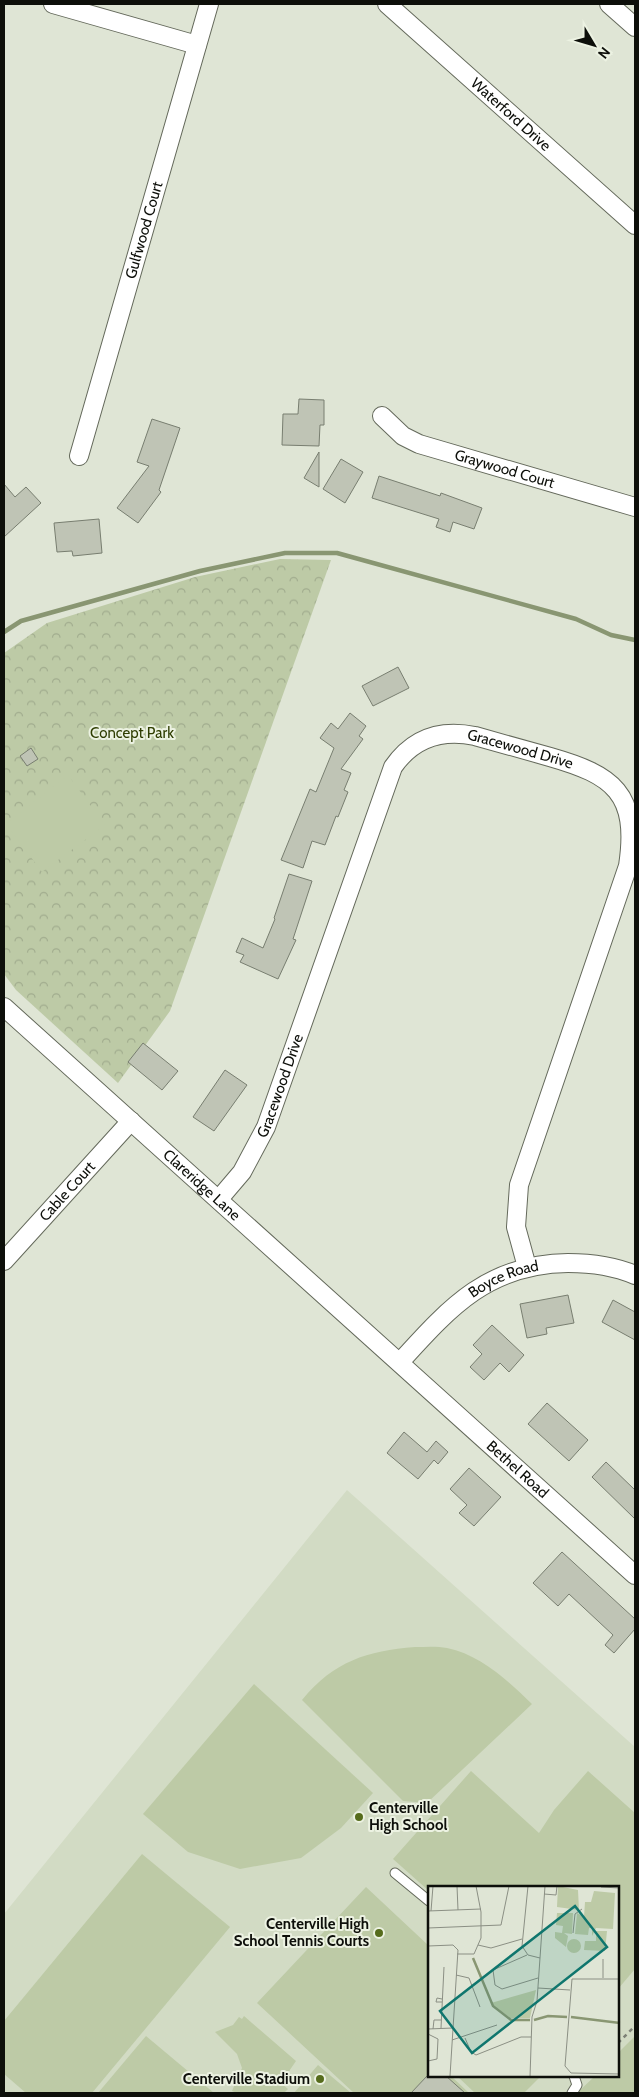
<svg xmlns="http://www.w3.org/2000/svg" width="639" height="2097" font-family="Cabin,sans-serif">
  <style>
    .built { fill: #d2dbc4; fill-rule: evenodd }
    .park { fill: url(#park-crowns) }
    .pitch { fill: #bdcaa6 }
    .lines { fill: none; stroke-linecap: round; stroke-linejoin: round }
    .stream { stroke: #899672; stroke-width: 4.5 }
    .building { fill: #bfc4b5; stroke: #787e70 }
    .lane-casing { stroke: #64695b; stroke-width: 11 }
    .street-casing { stroke: #64695b; stroke-width: 20 }
    .path { stroke: #7d8176; stroke-width: 2.5; stroke-dasharray: 4 4; stroke-linecap: butt }
    .lane { stroke: #fff; stroke-width: 9 }
    .street { stroke: #fff; stroke-width: 18 }
    .poi-dot { fill: #566c1c; stroke: #ecf2e2; stroke-width: 2 }
    .labels { text-anchor: middle; dominant-baseline: central; stroke-width: 4; stroke-linejoin: round; paint-order: stroke }
    .street-label { font-size: 15px; fill: #0d0f0a; stroke: #ecf2e2 }
    .park-label { font-size: 15px; fill: #2e3d00; stroke: #ecf2e2 }
    .poi-label { font-size: 15px; font-weight: bold; fill: #0d0f0a; stroke: #ecf2e2; text-anchor: end }
    .inset-river { fill: none; stroke: #899672; stroke-width: 2.5 }
    .inset-road { fill: none; stroke: #8b8f84; stroke-width: 1 }
    .view { fill: #0f766e; fill-opacity: 0.15; stroke: #0f766e; stroke-width: 2.5 }
    .inset-edge { fill: none; stroke: #0d0f0a; stroke-width: 2.5 }
  </style>
  <defs>
    <pattern id="park-crowns" width="20" height="18" patternUnits="userSpaceOnUse" patternTransform="scale(1.25)"><rect width="20" height="18" fill="#bdcaa6"/><path d="M2 6a3 3 0 1 1 6 0M12 15a3 3 0 1 1 6 0" fill="none" stroke="#a1ac8e"/></pattern>
  </defs>
  <rect width="100%" height="100%" fill="#dfe5d5"/>
  <path class="built" d="M347,1490L635,1747V2093H4V1914ZM429,1887H618V2076H429Z"/>
  <path class="park" d="M280,559L331,560L170,1011L118,1083L16,990L4,974V653L47,623L195,577Z"/>
  <g class="pitch">
    <path d="M68,775L105,825L42,872L6,824Z"/>
    <path d="M415,1647C425,1647 437,1646 447,1648C481,1655 508,1681 532,1704L427,1803L403,1801L302,1700C334,1661 367,1651 415,1647Z"/>
    <path d="M254,1684L373,1793L341,1828L301,1858L240,1869L188,1852L143,1814Z"/>
    <path d="M471,1771L539,1833L554,1810L588,1771L635,1813V1969L618,1989V1887H429V1891L393,1859Z"/>
    <path d="M142,1854L230,1927L92,2093H26L4,2074V2021Z"/>
    <path d="M366,1887L429,1946V2076H451L469,2093H354L257,2003Z"/>
    <path d="M244,2016L296,2061L281,2083L288,2089L284,2093H237L232,2091L242,2068L237,2054L215,2032L233,2025L239,2017L242,2019Z"/>
    <path d="M146,2036L214,2093H98Z"/>
    <path d="M635,2036V2093H577L595,2076H618V2053Z"/>
    <path d="M318,2065L351,2093H294Z"/>
    <path d="M457,2076H541L524,2093H475Z"/>
  </g>
  <g class="lines">
    <path class="stream" d="M4,632L21,621L200,571L285,553H337L576,619L611,635L635,640"/>
  </g>
  <g class="building">
    <path d="M299,399L324,400V425H320L319,446L282,445L283,414H298Z"/>
    <path d="M152,419L180,428L159,490L161,492L138,523L117,508L149,466L137,462Z"/>
    <path d="M319,452V487L304,478Z"/>
    <path d="M341,459L363,472L345,503L323,489Z"/>
    <path d="M379,476L440,496L441,493L482,508L474,529L453,522L450,532L436,527L439,519L372,498Z"/>
    <path d="M4,484L15,497L26,487L41,503L4,537Z"/>
    <path d="M99,519L102,553L73,556L72,551L57,552L54,523Z"/>
    <path d="M398,667L409,688L373,706L362,686Z"/>
    <path d="M350,713L366,726L359,736L363,739L341,769L351,773L344,790L348,792L338,817L336,816L325,845L312,841L303,868L281,860L310,789L316,792L334,748L320,738L331,723L338,729Z"/>
    <path d="M31,748L38,759L27,766L20,756Z"/>
    <path d="M289,874L312,881L293,939L296,940L278,979L240,962L244,955L236,952L242,938L263,948L275,919L274,918Z"/>
    <path d="M143,1043L178,1071L162,1090L128,1062Z"/>
    <path d="M225,1070L247,1085L214,1131L193,1117Z"/>
    <path d="M568,1295L574,1323L546,1328L547,1334L527,1338L520,1304Z"/>
    <path d="M613,1300L635,1312V1340L602,1322Z"/>
    <path d="M492,1325L524,1355L509,1372L500,1363L484,1380L470,1367L482,1354L473,1345Z"/>
    <path d="M547,1403L588,1440L569,1461L528,1424Z"/>
    <path d="M404,1432L427,1452L436,1441L448,1452L438,1464L434,1460L418,1479L387,1453Z"/>
    <path d="M606,1462L635,1490V1519L592,1477Z"/>
    <path d="M469,1468L501,1497L474,1526L459,1513L467,1505L450,1489Z"/>
    <path d="M562,1552L635,1619V1629L614,1653L605,1645L613,1635L569,1594L558,1606L533,1583Z"/>
    <path d="M427,2076H446L465,2093H411Z"/>
  </g>
  <g class="lines">
    <defs>
      <g id="lane">
        <path d="M395,1873L429,1901"/>
        <path d="M572,2093L577,2085L574,2076"/>
      </g>
      <g id="street">
        <path d="M53,4L197,45"/>
        <path id="s1" d="M387,4L635,225"/>
        <path d="M609,4L635,27"/>
        <path id="s2" d="M382,416L403,436L419,444L635,507"/>
        <path id="s3" d="M79,456L209,4"/>
        <path id="s4" d="M4,1007L635,1575"/>
        <path id="s5" d="M219,1199L242,1172L266,1127L393,767C413,738 441,729 475,736C500,743 525,750 550,757C613,775 639,793 628,866L519,1185L516,1227L527,1267"/>
        <path id="s6" d="M4,1261L131,1121"/>
        <path id="s7" d="M400,1362C450,1307 488,1264 568,1263C591,1263 614,1266 635,1275"/>
      </g>
    </defs>
    <use href="#lane" class="lane-casing"/>
    <use href="#street" class="street-casing"/>
    <path class="path" d="M618,2043L635,2026"/>
    <use href="#lane" class="lane"/>
    <use href="#street" class="street"/>
  </g>
  <g class="poi-dot">
    <circle cx="359" cy="1817" r="5"/>
    <circle cx="379" cy="1933" r="5"/>
    <circle cx="320" cy="2079" r="5"/>
  </g>
  <g class="labels">
    <g class="street-label">
      <text stroke="none"><textPath href="#s1" startOffset="166">Waterford Drive</textPath></text>
      <text stroke="none"><textPath href="#s3" startOffset="235">Gulfwood Court</textPath></text>
      <text stroke="none"><textPath href="#s2" startOffset="136">Graywood Court</textPath></text>
      <text stroke="none"><textPath href="#s5" startOffset="609">Gracewood Drive</textPath></text>
      <text stroke="none"><textPath href="#s5" startOffset="130">Gracewood Drive</textPath></text>
      <text stroke="none"><textPath href="#s4" startOffset="266">Clareridge Lane</textPath></text>
      <text stroke="none"><textPath href="#s6" startOffset="94">Cable Court</textPath></text>
      <text stroke="none"><textPath href="#s7" startOffset="135">Boyce Road</textPath></text>
      <text stroke="none"><textPath href="#s4" startOffset="691">Bethel Road</textPath></text>
    </g>
    <g class="park-label">
      <text x="132" y="733">Concept Park</text>
    </g>
    <g class="poi-label">
      <text x="369" y="1808" text-anchor="start">Centerville<tspan x="369" dy="17">High School</tspan></text>
      <text x="369" y="1924">Centerville High<tspan x="369" dy="17">School Tennis Courts</tspan></text>
      <text x="310" y="2079">Centerville Stadium</text>
    </g>
  </g>
  <g transform="translate(428 1886)">
    <rect width="191" height="191" fill="#dfe5d5"/>
    <path d="M108,104L102,132H82L63,117Z" fill="#bdcaa6"/>
    <path d="M130,0L150,4L151,24L129,21ZM166,5L187,7L185,43L168,42L164,50V42H161L160,49L147,48L149,27L156,31L157,16H163ZM129,27H145L144,48L136,47L140,50L138,61L127,52V46L134,47L135,40L128,39ZM168,45H179L177,65L156,64L157,55H168ZM139 60a7 7 0 1 1 14 0a7 7 0 1 1-14 0Z" fill="#bdcaa6"/>
    <path class="inset-river" d="M45,72L65,120L83,134H102M143,131L192,137M106,134L120,130L139,131"/>
    <path class="inset-road" d="M29,0L30,24M100,0L94,60L100,69L112,72M157,0H174M173,1L192,2M116,8L128,9L129,0M0,25L53,23M3,25L5,0M0,42L73,39L81,0M145,47L147,28L154,23M50,59L63,62L94,53M0,60L25,59L30,64L22,190M29,68H46L53,52V26L48,0M99,69L65,84L67,99L74,103L110,92M28,89L41,92L52,121M175,92V73M192,93H144L137,180L143,187L192,188M110,102L142,104M14,116H8L9,112L14,113M13,142L16,81M0,143L25,142M5,143L6,134H13M0,148L10,153L9,173L0,175M37,152L43,166L48,169L93,151H103M24,154L69,139M15,191H45M102,191L104,131L109,115L117,0"/>
    <path class="view" d="M147,20L179,61L44,167L12,125Z"/>
    <rect width="191" height="191" class="inset-edge"/>
  </g>
  <rect width="639" height="2097" fill="none" stroke="#0d0f0a" stroke-width="10"/>
  <g transform="translate(594 45) rotate(128)" stroke="#ecf2e2" stroke-width="4" paint-order="stroke">
  <path d="M0-4L9 19L0 12L-9 19Z" fill="#0d0f0a"/>
  <text y="-8" font-size="14" font-weight="bold" text-anchor="middle" fill="#0d0f0a">N</text>
  </g>
</svg>
